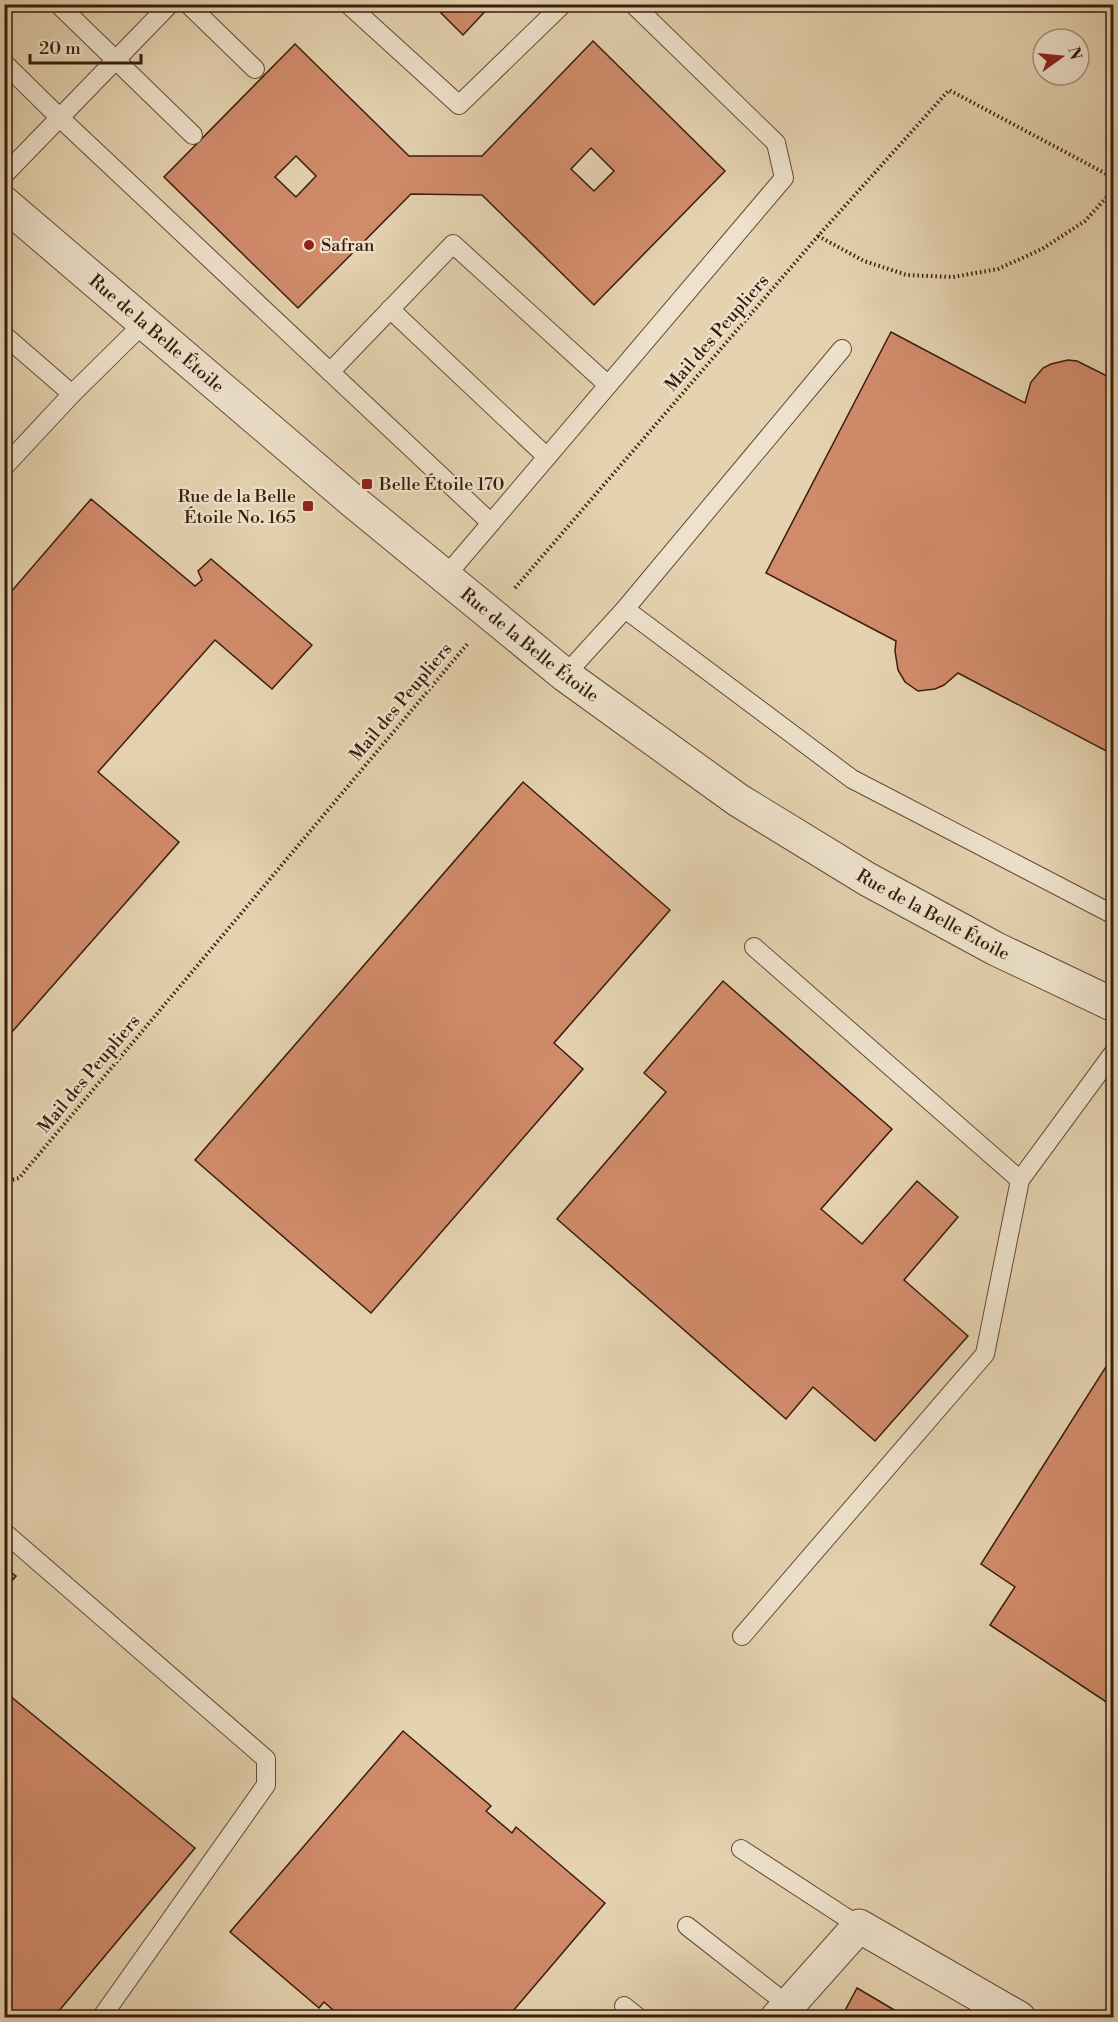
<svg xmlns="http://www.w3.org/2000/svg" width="1118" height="2022" font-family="'Libre Bodoni',serif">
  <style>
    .building { fill: #d18b6b; stroke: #391d0c; stroke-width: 1.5; fill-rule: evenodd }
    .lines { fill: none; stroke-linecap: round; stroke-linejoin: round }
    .lane-casing { stroke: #644a35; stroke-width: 20 }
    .street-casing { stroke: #644a35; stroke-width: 35 }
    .path { stroke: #391d0c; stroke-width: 4; stroke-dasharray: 1.5 3; stroke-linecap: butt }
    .lane { stroke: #eee2cc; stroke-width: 18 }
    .street { stroke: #eee2cc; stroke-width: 33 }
    .poi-dot { fill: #8f2418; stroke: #eee2cc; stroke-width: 2 }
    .labels { text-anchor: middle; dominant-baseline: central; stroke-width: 4.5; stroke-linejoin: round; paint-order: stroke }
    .poi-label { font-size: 18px; fill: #391d0c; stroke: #eee2cc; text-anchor: start }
    .street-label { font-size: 18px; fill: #391d0c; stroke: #eee2cc }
  </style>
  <rect width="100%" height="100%" fill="#e5d2b0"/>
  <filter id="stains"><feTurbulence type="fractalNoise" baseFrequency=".00333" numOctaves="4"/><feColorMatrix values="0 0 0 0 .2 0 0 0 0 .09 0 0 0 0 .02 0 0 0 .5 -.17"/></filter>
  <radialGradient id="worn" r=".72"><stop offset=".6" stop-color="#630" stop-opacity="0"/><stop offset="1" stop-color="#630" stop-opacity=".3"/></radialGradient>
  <g class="building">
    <path d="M432,4H492L463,35Z"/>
    <path d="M593,41L725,171L594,305L482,195L411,194L298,308L164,177L295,44L409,156H482ZM591,148L614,171L594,191L571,169ZM296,156L316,176L296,197L275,177Z"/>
    <path d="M891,332L1025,403L1031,382L1043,368L1051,364L1068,360L1077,361L1107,376L1114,364V755L958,673L944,685L935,689L918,691L905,682L898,670L895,651L896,641L766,573Z"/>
    <path d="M91,499L195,586L202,580L198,571L211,559L312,645L272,689L215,640L98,772L179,842L4,1041V600Z"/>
    <path d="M523,782L670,910L554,1043L583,1069L371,1313L195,1160Z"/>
    <path d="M723,981L892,1129L821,1209L862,1244L917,1181L958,1217L904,1280L968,1336L875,1441L813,1387L786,1419L557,1219L666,1092L644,1073Z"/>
    <path d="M1114,1354V1707L990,1625L1015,1587L981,1564Z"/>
    <path d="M4,1567L16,1576L4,1590Z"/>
    <path d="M4,1691L195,1848L53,2018H4Z"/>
    <path d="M403,1731L491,1806L486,1811L512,1833L516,1827L605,1903L507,2018H342L324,2002L319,2008L230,1932Z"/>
    <path d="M857,1988L908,2018H841Z"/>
  </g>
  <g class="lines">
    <defs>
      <g id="lane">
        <path d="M58,4L193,135"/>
        <path d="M188,4L255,69"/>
        <path d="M348,4L459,105L563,4"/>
        <path d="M4,63L60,118L491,523L445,577"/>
        <path d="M4,175L170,4"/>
        <path d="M390,309L547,457"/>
        <path d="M4,335L72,394"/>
        <path d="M330,372L453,244L608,385"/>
        <path d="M4,467L72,394L144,323"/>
        <path d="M491,523L784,178L776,143L633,4"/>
        <path d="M625,609L852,779L1114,915"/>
        <path d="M565,675L625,609L842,349"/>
        <path d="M754,947L1020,1180"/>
        <path d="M4,1532L266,1759V1785L101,2018"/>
        <path d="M742,1636L985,1354L1020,1180L1114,1052"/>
        <path d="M741,1849L859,1926"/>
        <path d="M687,1926L788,2005"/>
        <path d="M624,2006L639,2018"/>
      </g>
      <g id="street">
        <path id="s1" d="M4,203L354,502L565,675L738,800L867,879L996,949L1114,1005"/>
        <path d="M777,2018L859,1926L1019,2018"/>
      </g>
    </defs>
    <use href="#lane" class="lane-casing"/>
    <use href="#street" class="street-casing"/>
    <g class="path">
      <path d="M818,236L864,261L907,275L953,277L998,269L1042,249L1085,221L1114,189"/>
      <path d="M515,588L818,236L949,90L1114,178"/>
      <path d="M4,1182L19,1178L469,642"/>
    </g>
    <use href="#lane" class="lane"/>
    <use href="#street" class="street"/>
  </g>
  <g class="poi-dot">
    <circle cx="309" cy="245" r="6"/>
    <rect x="361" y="478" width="12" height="12" rx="3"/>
    <rect x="302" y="500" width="12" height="12" rx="3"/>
  </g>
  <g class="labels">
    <g class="poi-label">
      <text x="321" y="245">Safran</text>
      <text x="379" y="484">Belle Étoile 170</text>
      <text x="296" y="496" text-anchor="end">Rue de la Belle<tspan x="296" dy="21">Étoile No. 165</tspan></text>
    </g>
    <g class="street-label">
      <text transform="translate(717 333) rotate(-49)">Mail des Peupliers</text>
      <text stroke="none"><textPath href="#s1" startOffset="201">Rue de la Belle Étoile</textPath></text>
      <text stroke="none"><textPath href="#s1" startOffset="687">Rue de la Belle Étoile</textPath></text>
      <text transform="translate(401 702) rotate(-50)">Mail des Peupliers</text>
      <text stroke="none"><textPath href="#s1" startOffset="1173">Rue de la Belle Étoile</textPath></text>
      <text transform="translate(89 1074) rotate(-50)">Mail des Peupliers</text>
    </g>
  </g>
  <rect width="1118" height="2022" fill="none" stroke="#e5d2b0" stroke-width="24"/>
  <rect x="6" y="6" width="1106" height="2010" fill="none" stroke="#391d0c" stroke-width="3"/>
  <rect x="12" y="12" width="1094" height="1998" fill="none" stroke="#391d0c" stroke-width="1.5"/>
  <g transform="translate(1061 57) rotate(75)"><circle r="28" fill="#eee2cc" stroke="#a6937f" stroke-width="1.5"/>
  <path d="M0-4.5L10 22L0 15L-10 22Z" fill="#8f2418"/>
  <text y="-9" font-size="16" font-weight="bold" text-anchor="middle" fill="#391d0c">N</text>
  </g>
  <path d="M30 54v9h111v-9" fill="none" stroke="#391d0c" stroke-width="3"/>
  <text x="39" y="54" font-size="18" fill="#391d0c" stroke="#eee2cc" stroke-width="4.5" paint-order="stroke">20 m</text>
  <rect width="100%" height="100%" filter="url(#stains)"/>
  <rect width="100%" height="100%" fill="url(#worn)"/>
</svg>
